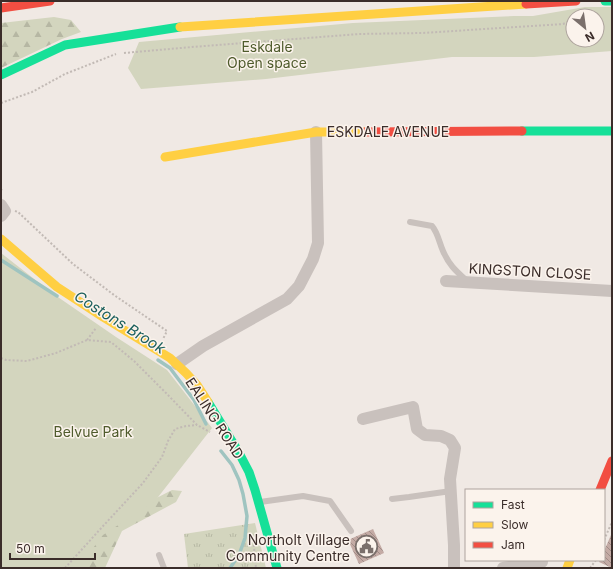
<svg xmlns="http://www.w3.org/2000/svg" width="613" height="569" font-family="Inter,sans-serif">
  <style>
    .grass { fill: url(#grass-tufts) }
    .forest { fill: url(#forest-firs) }
    .park { fill: #d3d5be; fill-rule: evenodd }
    .lines { fill: none; stroke-linecap: round; stroke-linejoin: round }
    .stream { stroke: #9fc4c0; stroke-width: 3.5 }
    .building { fill: url(#building-back-hatch) }
    .path { stroke: #c2bab5; stroke-width: 2; stroke-dasharray: 2 2; stroke-linecap: butt }
    .lane { stroke: #c9c1bd; stroke-width: 6 }
    .street { stroke: #c9c1bd; stroke-width: 12 }
    .fast { stroke: #16e098; stroke-width: 9 }
    .slow { stroke: #ffcf43; stroke-width: 9 }
    .jam { stroke: #f24e42; stroke-width: 9 }
    .labels { text-anchor: middle; dominant-baseline: central; stroke-width: 3; stroke-linejoin: round; paint-order: stroke }
    .park-label { font-size: 14px; fill: #4f5b2c; stroke: #fbf3ec }
    .street-label { font-size: 14px; fill: #3b2d2a; stroke: #fbf3ec }
    .poi-label { font-size: 14px; fill: #3b2d2a; stroke: #fbf3ec; text-anchor: end }
    .water-label { font-size: 15px; font-style: italic; fill: #1c605d; stroke: #fbf3ec }
  </style>
  <defs>
    <pattern id="grass-tufts" width="24" height="20" patternUnits="userSpaceOnUse"><rect width="24" height="20" fill="#d3d5be"/><path d="M3 7l-1-3M5 7V3M7 7l1-3M15 17l-1-3M17 17v-4M19 17l1-3" fill="none" stroke="#b6b7a3"/></pattern>
    <pattern id="forest-firs" width="22" height="20" patternUnits="userSpaceOnUse"><rect width="22" height="20" fill="#d3d5be"/><path d="M5 1l3.5 6h-7zM16 11l3.5 6h-7z" fill="#b6b7a3"/></pattern>
    <pattern id="building-back-hatch" width="6" height="6" patternUnits="userSpaceOnUse"><rect width="6" height="6" fill="#c4aba5"/><path d="M-1 5l2 2M0 0l6 6M5-1l2 2" fill="none" stroke="#a08c87"/></pattern>
  </defs>
  <rect width="100%" height="100%" fill="#f0e9e4"/>
  <path class="grass" d="M255,523L266,568H188L184,534Z"/>
  <g class="forest">
    <path d="M54,17L71,20L81,32L62,39L1,68V23Z"/>
    <path d="M172,490L182,491L176,502L122,531L105,568H70L110,522Z"/>
  </g>
  <g class="park">
    <path d="M585,7H612V51L534,57H452L266,79L141,89L128,68L139,42L353,23L514,16H533ZM573,16H597V40H573Z"/>
    <path d="M1,253L52,293L116,337L167,370L212,428L155,501L103,535L78,568H1Z"/>
  </g>
  <g class="lines">
    <g class="stream">
      <path d="M1,260L57,296"/>
      <path d="M158,360L170,368L194,400L206,424"/>
      <path d="M221,451L232,465L239,480L243,494L247,516L245,538L239,555L230,568"/>
    </g>
  </g>
  <g class="building">
    <path d="M373,529L384,553L359,564L348,540Z"/>
    <path d="M611,535H612V568L599,562L600,560H604V551Z"/>
  </g>
  <g class="lines">
    <g class="path">
      <path d="M584,16L595,13"/>
      <path d="M124,53L192,47L359,34L422,33L563,24L573,20"/>
      <path d="M1,103L32,92L65,74L116,54"/>
      <path d="M1,190L2,189"/>
      <path d="M15,211L18,212L73,264L114,295L167,331L163,339"/>
      <path d="M87,340L96,328"/>
      <path d="M1,358L6,360L27,361L56,353L87,340L111,342L134,361L166,393L197,425L210,432"/>
      <path d="M253,537L256,568"/>
      <path d="M604,540L612,522"/>
      <path d="M65,568L104,525L143,483L162,457L168,441L175,429L186,426L197,425"/>
      <path d="M590,568L596,560"/>
    </g>
    <g class="lane">
      <path d="M410,222L432,226C438,233 439,242 443,251C449,265 456,271 467,281"/>
      <path d="M392,499L409,497L451,491"/>
      <path d="M260,502L303,496L330,501L351,531"/>
      <path d="M159,555L164,568"/>
    </g>
    <g class="street">
      <path d="M1,205L5,211L1,216"/>
      <path d="M446,281L612,291"/>
      <path d="M177,364L203,346L287,299L299,286L313,259L318,243L316,132"/>
      <path d="M363,419L413,407L417,429L425,435L441,436L450,440L455,448L450,479L454,545V568"/>
      <path d="M503,568L542,562"/>
    </g>
    <g class="fast">
      <path d="M605,1H612"/>
      <path d="M1,75L65,45L180,27"/>
      <path d="M522,131H612"/>
      <path d="M208,402L238,451L249,472L255,490L277,568"/>
    </g>
    <g class="slow">
      <path d="M180,27L526,4"/>
      <path d="M165,157L316,132H365"/>
      <path d="M1,239L57,287L103,317L170,358L186,373L197,385L208,402"/>
      <path d="M567,568L570,560"/>
    </g>
    <g class="jam">
      <path d="M526,4L576,1"/>
      <path d="M1,8L50,1"/>
      <path d="M365,132L522,131"/>
      <path d="M600,490L612,461"/>
    </g>
  </g>
  <defs>
    <symbol id="civic-ring" viewBox="-11 -11 22 22"><circle r="9.5" fill="#fbf3ec" stroke="#7a6f6b" stroke-width="1.5"/><path d="M-.6-6.5H3V-4.5H.6V-3L4-1V1h2V6H-6V1h2V-1L-.6-3ZM-1.2 2.5V6h2.4V2.5Z" fill="#7a6f6b"/></symbol>
  </defs>
  <g fill-rule="evenodd">
    <use href="#civic-ring" x="354" y="534" width="25" height="25"/>
  </g>
  <g class="labels">
    <g class="park-label">
      <text x="267" y="46">Eskdale<tspan x="267" dy="16">Open space</tspan></text>
      <text x="93" y="431">Belvue Park</text>
    </g>
    <g class="street-label">
      <text x="388" y="131">ESKDALE AVENUE</text>
      <text transform="translate(530 271) rotate(3)">KINGSTON CLOSE</text>
      <text transform="translate(215 418) rotate(57)">EALING ROAD</text>
    </g>
    <g class="poi-label">
      <text x="350" y="539">Northolt Village<tspan x="350" dy="16">Community Centre</tspan></text>
    </g>
    <g class="water-label">
      <text transform="translate(120 322) rotate(32)">Costons Brook</text>
    </g>
  </g>
  <rect width="613" height="569" fill="none" stroke="#3b2d2a" stroke-width="4"/>
  <rect x="465" y="489" width="140" height="72" fill="#fbf3ec" stroke="#aea49e"/>
  <rect x="473" y="502" width="20" height="6" fill="#16e098" stroke="#aea49e"/>
  <text x="501" y="509" font-size="12" fill="#3b2d2a">Fast</text>
  <rect x="473" y="522" width="20" height="6" fill="#ffcf43" stroke="#aea49e"/>
  <text x="501" y="529" font-size="12" fill="#3b2d2a">Slow</text>
  <rect x="473" y="542" width="20" height="6" fill="#f24e42" stroke="#aea49e"/>
  <text x="501" y="549" font-size="12" fill="#3b2d2a">Jam</text>
  <g transform="translate(585 28) rotate(151)"><circle r="19" fill="#fbf3ec" stroke="#aea49e"/>
  <path d="M0-3L7 15L0 10L-7 15Z" fill="#7a6f6b"/>
  <text y="-6" font-size="11" font-weight="bold" text-anchor="middle" fill="#3b2d2a">N</text>
  </g>
  <path d="M10 553v6h85v-6" fill="none" stroke="#3b2d2a" stroke-width="2"/>
  <text x="16" y="553" font-size="12" fill="#3b2d2a" stroke="#fbf3ec" stroke-width="3" paint-order="stroke">50 m</text>
</svg>
